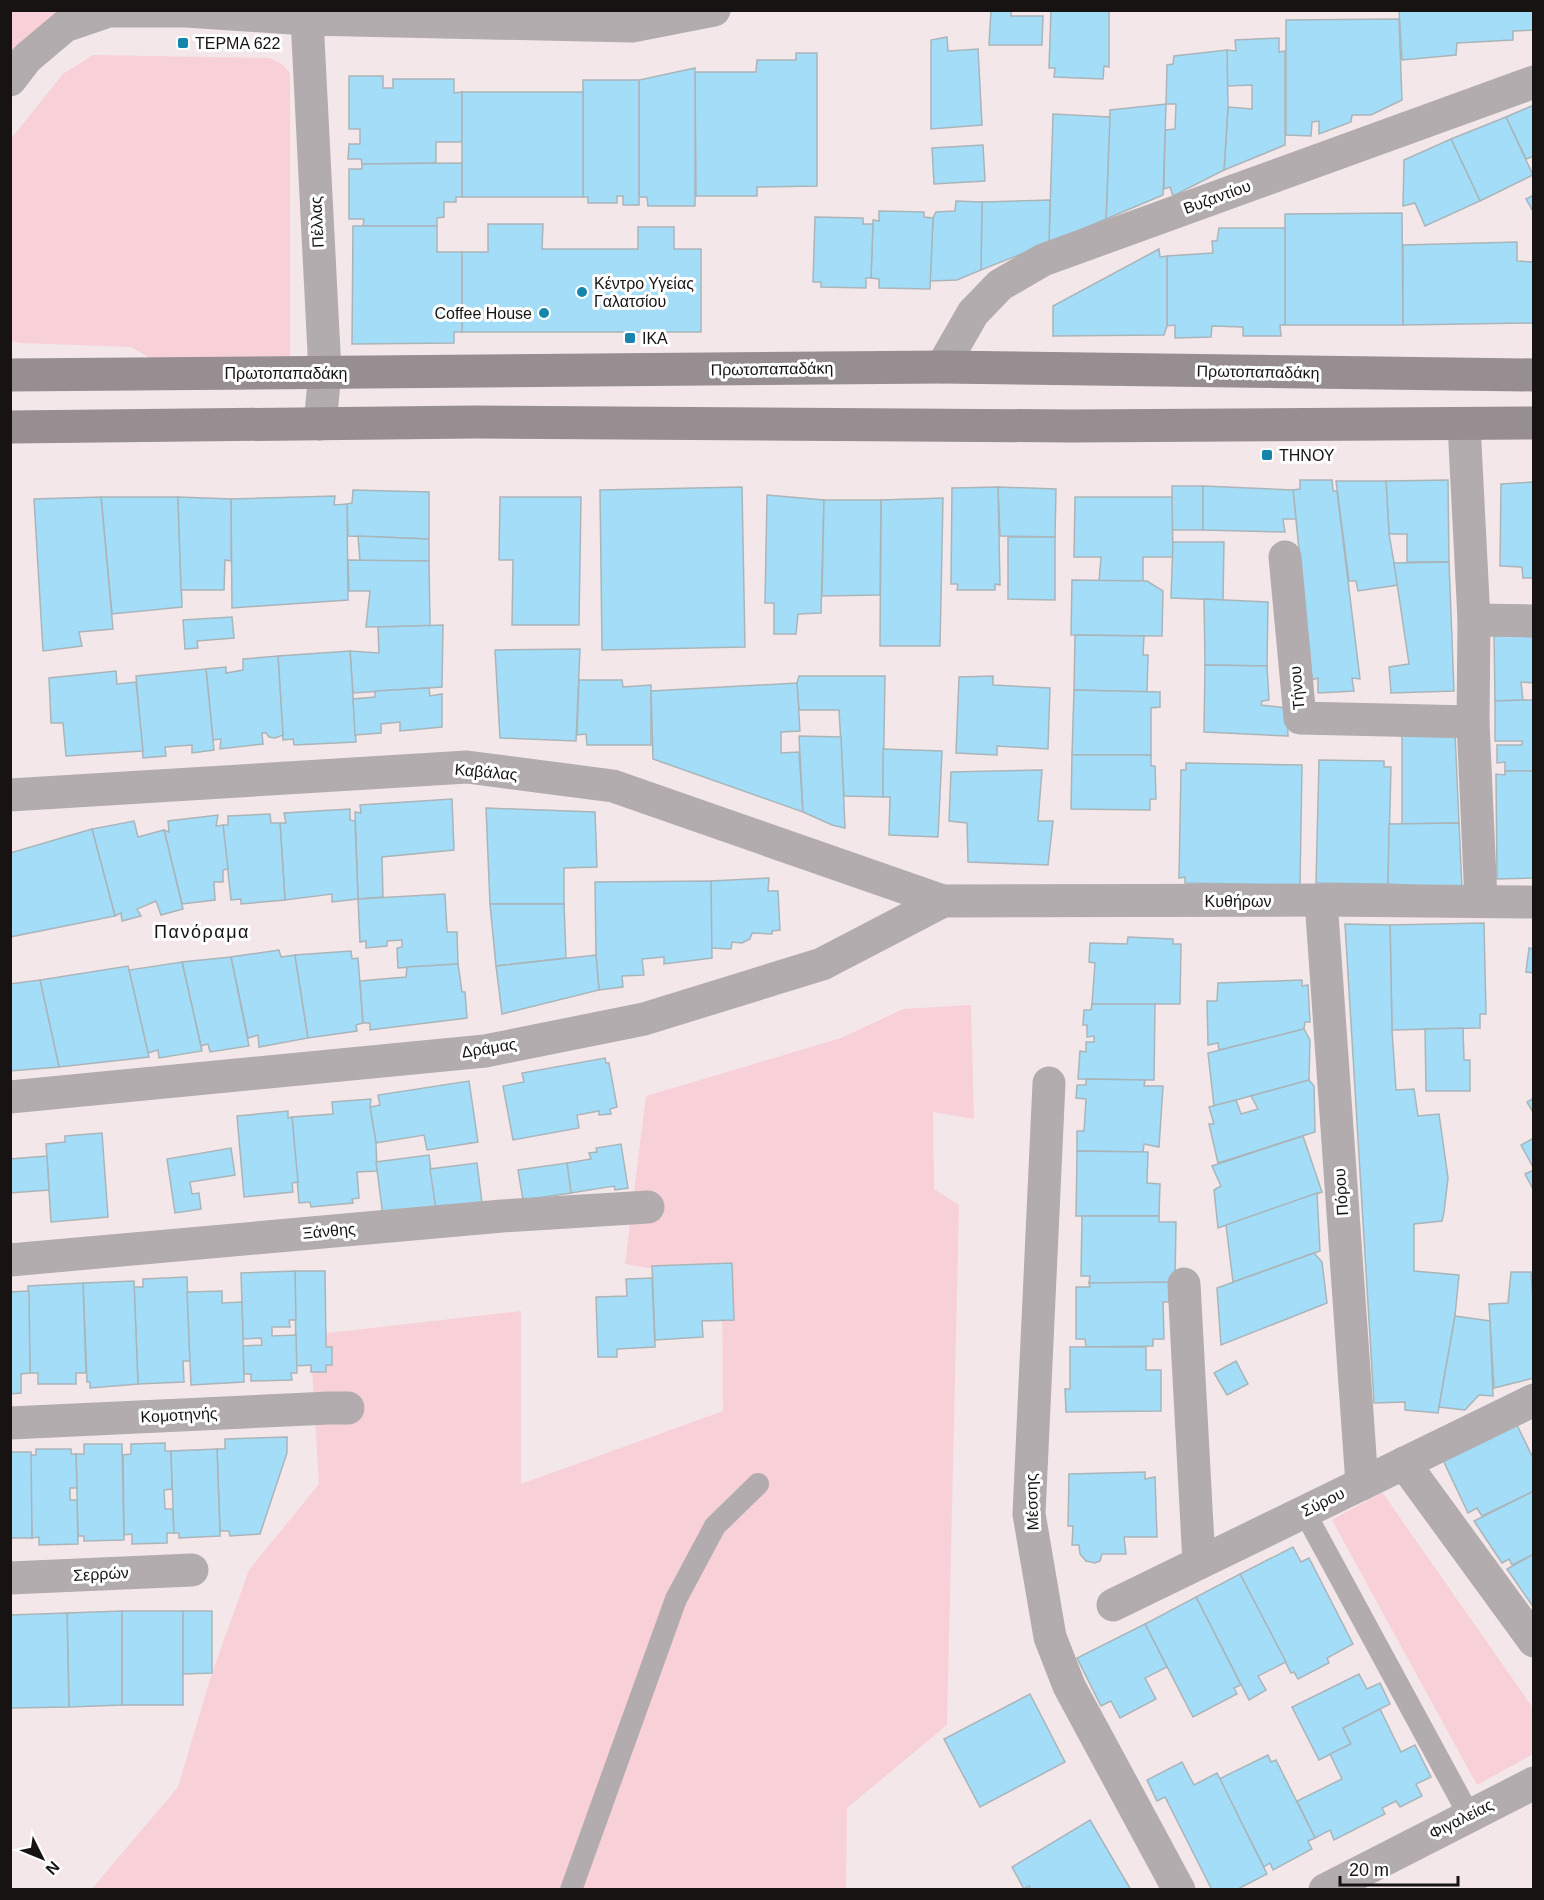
<svg xmlns="http://www.w3.org/2000/svg" width="1544" height="1900" font-family="Helvetica,sans-serif">
  <style>
    .green { fill: #f8d0d8 }
    .building { fill: #a3ddf8; stroke: #aab5ba; stroke-width: 1.5 }
    .lines { fill: none; stroke-linecap: round; stroke-linejoin: round }
    .lane { stroke: #b2acae; stroke-width: 22 }
    .street { stroke: #b2acae; stroke-width: 33 }
    .secondary { stroke: #968e90; stroke-width: 33 }
    .poi-dot { fill: #1585ac; stroke: #fff; stroke-width: 2 }
    .labels { text-anchor: middle; dominant-baseline: central; stroke-width: 6; stroke-linejoin: round; paint-order: stroke }
    .poi-label { font-size: 16px; fill: #171313; stroke: #fff; text-anchor: start }
    .street-label { font-size: 16px; fill: #171313; stroke: #fff }
    .neighbourhood-label { font-size: 18px; letter-spacing: 1.5px; fill: #171313; stroke: #fff }
  </style>
  <rect width="100%" height="100%" fill="#f4e7e9"/>
  <g class="green">
    <path d="M11,11H64L11,63Z"/>
    <path d="M93,55L269,58L282,64L290,73V361L157,362L131,347L21,343L11,341L10,140L63,74Z"/>
    <path d="M971,1005L974,1119L933,1112L934,1189L959,1205L947,1725L847,1808L846,1889L91,1890L178,1787L211,1676L249,1570L319,1484L310,1335L521,1311V1484L723,1411L722,1280L625,1264L646,1096L841,1038L903,1009Z"/>
    <path d="M1382,1492L1533,1708V1754L1477,1785L1332,1520Z"/>
  </g>
  <g class="building">
    <path d="M991,10H1011V16H1043L1042,45H989Z"/>
    <path d="M1051,10H1109V67L1104,66L1103,79L1054,77L1055,68H1049Z"/>
    <path d="M1399,10H1534V30L1513,31V40L1457,43L1456,55L1402,60Z"/>
    <path d="M1399,19L1402,100L1371,115H1352L1351,122L1319,134V121L1312,122L1311,136L1286,135V20Z"/>
    <path d="M947,37L948,51L978,49L982,125L931,129V40Z"/>
    <path d="M1279,38V52L1285,51V145L1224,170L1228,107L1252,109V85L1227,86V50L1236,51L1235,40Z"/>
    <path d="M1227,50L1228,107L1224,170L1173,196L1170,187L1164,189L1165,130L1175,129L1176,104H1166L1167,65L1173,64L1174,56Z"/>
    <path d="M796,53H817V186L757,187V196H696L695,72H756L757,60H796Z"/>
    <path d="M695,68V206H648L647,197H639V80Z"/>
    <path d="M349,76H383V88H393V79H454V93L462,92V142H436V163L362,164L361,159H348L349,144H360V129H349Z"/>
    <path d="M583,80H639V205H623V196H617V203H588V197H583Z"/>
    <rect x="462" y="92" width="121" height="105"/>
    <path d="M1166,104L1163,195L1106,219L1110,110Z"/>
    <path d="M1534,105V156L1526,159L1506,117Z"/>
    <path d="M1053,114L1110,117L1106,219L1049,243Z"/>
    <path d="M1506,117L1533,175L1480,201L1451,139Z"/>
    <path d="M1451,139L1480,201L1425,226L1415,203L1403,206L1404,160Z"/>
    <path d="M983,145L985,181L934,184L932,148Z"/>
    <path d="M462,163V197H456V202H444V217L437,218V226H363L364,219H349V169H362V164Z"/>
    <path d="M1534,195V213L1526,199Z"/>
    <path d="M1050,200L1049,243L981,270L982,202Z"/>
    <path d="M956,201L982,202L981,270L957,280L930,281L933,218L936,212L955,211Z"/>
    <path d="M879,211L924,212V217L933,218L930,289L879,288V279L871,278L873,220L879,221Z"/>
    <path d="M1402,213L1403,325H1285V214Z"/>
    <path d="M815,217L863,218V224H873L871,278H866V288L821,287V282H813Z"/>
    <path d="M488,224H543L542,249H638V227H674V249H701V332H462V252H488Z"/>
    <path d="M353,226H437V252H462V332H454V343L352,344Z"/>
    <path d="M1219,228H1285V325H1280L1281,336H1243V327L1212,326L1211,337L1175,338V325L1167,326V256L1213,253L1212,241H1217Z"/>
    <path d="M1517,242V261L1534,262V323L1403,325V245Z"/>
    <path d="M1159,249L1160,257L1167,256V326L1164,335L1053,336V306Z"/>
    <path d="M1300,480H1332L1333,491H1337L1360,679L1352,678L1354,691L1318,693V678L1312,680L1293,490L1300,489Z"/>
    <path d="M1448,480L1449,562H1407V534H1389L1386,481Z"/>
    <path d="M1336,481H1386L1389,534L1398,585L1358,591L1356,581H1349Z"/>
    <path d="M1534,482V578H1523L1522,567L1500,566L1501,484Z"/>
    <rect x="1172" y="486" width="31" height="44"/>
    <path d="M1203,486L1293,490L1296,519H1283L1285,532L1203,530Z"/>
    <path d="M742,487L745,647L602,650L600,490Z"/>
    <path d="M998,487L1056,489L1055,537L1000,536Z"/>
    <path d="M998,487L1000,585L995,584V590H957L958,584H951L952,488Z"/>
    <path d="M353,490L429,492V539L348,536L347,504L352,503Z"/>
    <path d="M767,495L824,500L821,613L798,614L796,634H774V603H765Z"/>
    <path d="M335,496L334,505L347,504L348,600L232,608L231,499Z"/>
    <path d="M101,497H178L182,607L112,614Z"/>
    <path d="M101,497L113,629L79,632L82,646L43,651L34,499Z"/>
    <path d="M178,497L231,499V561L225,560L224,590H181Z"/>
    <path d="M500,497H581L579,625H512L513,560H499Z"/>
    <path d="M1075,497H1172L1173,557H1143V581H1099L1101,557H1074Z"/>
    <path d="M943,498L940,646H880L881,500Z"/>
    <path d="M824,500H881L880,595L822,596Z"/>
    <path d="M358,536L429,539V561H360Z"/>
    <path d="M1008,537H1055V600L1008,599Z"/>
    <path d="M1173,542H1224L1223,600L1171,598Z"/>
    <path d="M348,560L429,561L430,626L366,627L370,591H349Z"/>
    <path d="M1449,562L1454,691L1391,693L1389,667L1409,664L1394,563Z"/>
    <path d="M1072,580L1147,581L1163,591L1162,636L1071,635Z"/>
    <path d="M1204,599L1268,602L1267,666L1205,665Z"/>
    <path d="M232,617L234,638L197,641L198,648L185,649L183,620Z"/>
    <path d="M443,625L442,687L353,693L350,651L379,653L378,627Z"/>
    <path d="M1494,634L1534,637V683L1521,682L1523,700L1495,701Z"/>
    <path d="M1075,635L1144,636L1143,655H1148L1147,692L1074,690Z"/>
    <path d="M580,649L576,741L500,738L495,650Z"/>
    <path d="M350,651L356,742L294,745L293,739L283,740L278,656Z"/>
    <path d="M278,656L283,735L275,738L269,737L266,733H262L263,744L220,749L221,739L213,740L206,669L226,667V673L243,670V659Z"/>
    <path d="M1205,665L1267,666L1269,700L1262,701L1261,705L1287,708L1288,736L1204,732Z"/>
    <path d="M206,669L214,750L192,753V745L165,747L166,756L143,758L136,676Z"/>
    <path d="M116,671L117,684L136,682L143,751L66,756L63,723H51L49,678Z"/>
    <path d="M799,676H885L883,797L844,796L839,710H799L797,683Z"/>
    <path d="M993,676V685L1050,688L1048,749L997,746V755L956,753L959,677Z"/>
    <path d="M579,680H622L623,687L651,685V745H587L586,734L577,735Z"/>
    <path d="M797,683L800,731L781,732V753L799,752L803,812L653,759L651,691Z"/>
    <path d="M429,688L430,696L442,694V727L400,731V722L381,724V733L355,735L353,699L375,697V691Z"/>
    <path d="M1074,690L1160,692V707L1151,708V755H1072Z"/>
    <path d="M1523,700H1534V771H1505V762L1497,763V745H1522V741H1495V701Z"/>
    <path d="M1455,732L1459,823L1402,824V733Z"/>
    <path d="M799,736L841,737L845,828L832,825L803,812Z"/>
    <path d="M883,749L942,751L938,837L889,835L890,797H883Z"/>
    <path d="M1072,755H1151V766H1155L1156,799H1150V810L1071,809Z"/>
    <path d="M1319,760L1384,761V767H1391L1388,884L1316,883Z"/>
    <path d="M1186,763L1302,765L1300,885L1185,883V877L1179,878L1181,770H1186Z"/>
    <path d="M1042,770L1038,821H1053L1048,865L968,862L967,823L949,821L951,772Z"/>
    <path d="M1505,771H1534V878L1497,879L1496,774L1505,775Z"/>
    <path d="M452,799L454,850L382,857L383,897L358,899L355,812L361,813L360,805Z"/>
    <path d="M486,808L595,812L597,867L564,868V904H490Z"/>
    <path d="M350,809V820L355,821L358,899L332,902V894L285,900L280,823H286L284,813Z"/>
    <path d="M270,814L271,823H280L285,900L241,904V899L231,900L223,825H228V816Z"/>
    <path d="M218,815L216,826L223,825L228,869L223,870V882H214L215,900L182,904L164,830L169,832L168,821Z"/>
    <path d="M134,821L138,837L164,830L183,909L161,915L156,901L137,909L141,916L122,921L121,913L115,916L92,829Z"/>
    <path d="M1459,823L1462,888L1388,884L1389,824Z"/>
    <path d="M92,829L115,916L10,937V853Z"/>
    <path d="M769,878L768,891H778L780,930L772,931V934L752,933L750,939L742,943L732,942L731,949L711,948V881Z"/>
    <path d="M711,881L712,958L664,964V957L642,959L644,975L622,976L623,987L599,990L596,955L595,882Z"/>
    <path d="M445,894L447,932H457L458,964L398,968L397,948L402,947V940L387,941V946L366,948V941L360,942L358,899Z"/>
    <path d="M490,904H564L566,958L496,966Z"/>
    <path d="M1484,923L1486,1014H1480V1028L1392,1030L1390,925Z"/>
    <path d="M1345,924L1390,925L1392,1030L1396,1090L1414,1089L1418,1116L1439,1114L1448,1178L1444,1212L1442,1221L1414,1224V1271L1459,1275L1455,1316L1438,1413L1405,1410V1402L1374,1403Z"/>
    <path d="M1128,937L1173,939V944H1181L1180,1004H1092L1095,963L1089,962L1090,943L1127,944Z"/>
    <path d="M1534,942V973L1526,972L1529,948L1533,949Z"/>
    <path d="M279,950L281,957L295,955L308,1038L259,1047L258,1035L248,1038L231,957Z"/>
    <path d="M351,951L352,959L358,958L363,1023L356,1025L357,1031L308,1038L295,955Z"/>
    <path d="M596,955L599,990L502,1014L496,966Z"/>
    <path d="M231,957L249,1046L210,1052L208,1044L201,1046L182,962Z"/>
    <path d="M182,962L202,1051L159,1058L158,1050L148,1053L129,970Z"/>
    <path d="M458,964L462,992H465L467,1018L370,1030V1023H363L360,981L406,977L407,967Z"/>
    <path d="M128,966L149,1057L59,1067L40,980Z"/>
    <path d="M40,980L59,1067L10,1071V984Z"/>
    <path d="M1302,980V986L1308,985L1310,1022H1305L1304,1029L1219,1050L1218,1043L1208,1045L1207,1001H1217L1218,983Z"/>
    <path d="M1092,1004H1155L1154,1080L1078,1079L1080,1051L1086,1052V1042H1094V1036L1087,1037V1025H1083L1084,1010H1091Z"/>
    <path d="M1463,1028L1464,1060H1470V1091H1426L1425,1029Z"/>
    <path d="M1304,1029L1310,1040L1309,1080L1214,1106L1208,1053Z"/>
    <path d="M605,1058L606,1063H609L617,1107L610,1109L611,1114L599,1115V1111L577,1115L579,1128L513,1140L503,1086L524,1082L522,1073Z"/>
    <path d="M1086,1079L1145,1080L1144,1086H1163L1159,1147L1144,1144L1143,1152L1077,1151V1131H1084L1086,1099L1076,1098L1077,1085H1086Z"/>
    <path d="M1309,1080L1314,1086L1315,1132L1218,1163L1209,1124H1214L1209,1107L1236,1100L1241,1114L1258,1109L1251,1096Z"/>
    <path d="M469,1081L478,1142L427,1150L424,1135L376,1143L370,1107L380,1105L378,1095Z"/>
    <path d="M1534,1098V1114L1527,1102Z"/>
    <path d="M371,1099L370,1107L376,1143L377,1171L357,1172L359,1198L352,1199L353,1203L311,1207L310,1202L299,1203L292,1117L333,1114L332,1102Z"/>
    <path d="M288,1111V1118L292,1117L298,1182L292,1183L293,1192L244,1197L237,1116Z"/>
    <path d="M102,1133L108,1217L51,1222L46,1144L65,1142V1136Z"/>
    <path d="M1303,1136L1322,1192L1218,1228L1214,1190L1221,1186L1212,1166Z"/>
    <path d="M1534,1138V1169L1521,1145Z"/>
    <path d="M621,1144L628,1188L615,1190L614,1186L571,1193L567,1163L591,1159L589,1153L597,1152L596,1148Z"/>
    <path d="M231,1148L235,1175L190,1182L192,1194L199,1193L201,1209L175,1213L167,1159Z"/>
    <path d="M1077,1151L1148,1152L1147,1183L1160,1184L1159,1216H1076Z"/>
    <path d="M429,1155L436,1209L383,1216L376,1162Z"/>
    <path d="M47,1156L49,1190L10,1193V1159Z"/>
    <path d="M477,1163L482,1203L436,1209L430,1169Z"/>
    <path d="M567,1163L571,1193L523,1200L518,1170Z"/>
    <path d="M1534,1170V1191L1525,1174Z"/>
    <path d="M1317,1193L1320,1251L1233,1282L1226,1225Z"/>
    <path d="M1082,1216H1159V1222H1176L1175,1283H1089L1090,1276H1081Z"/>
    <path d="M1314,1253L1322,1262L1327,1303L1221,1345L1217,1288Z"/>
    <path d="M732,1263L734,1320L702,1321L703,1337L655,1340L652,1266Z"/>
    <path d="M295,1271H325L326,1347H332V1365H326V1372H311V1365L296,1366Z"/>
    <path d="M295,1271L296,1320H289L290,1327H272V1336L296,1335L297,1373H291L292,1380L251,1381V1374H244L243,1346L262,1345L261,1338L243,1339L241,1273Z"/>
    <path d="M1511,1272H1531L1534,1315V1378L1494,1388L1489,1304L1508,1303Z"/>
    <path d="M187,1277L190,1361H183L184,1382L138,1384L134,1287H143V1279Z"/>
    <path d="M652,1278L655,1347L617,1349V1357H598L596,1297L627,1296L626,1279Z"/>
    <path d="M134,1281L138,1384L90,1388V1382H87L83,1283Z"/>
    <path d="M1169,1282V1302H1163L1164,1339H1153V1346L1086,1347L1085,1339H1076V1287H1090L1089,1283Z"/>
    <path d="M83,1283L86,1373H76V1384H38V1373H30L28,1286Z"/>
    <path d="M29,1291L30,1373L21,1374V1393L10,1394V1292Z"/>
    <path d="M222,1291V1303L242,1302L244,1382L191,1385L187,1292Z"/>
    <path d="M1455,1316L1490,1321L1493,1396L1479,1395L1465,1410L1439,1407Z"/>
    <path d="M1070,1347H1146V1370H1161V1411L1066,1412L1065,1389H1070Z"/>
    <path d="M1236,1361L1248,1384L1227,1395L1214,1373Z"/>
    <path d="M1517,1425L1534,1460V1491L1482,1516L1477,1508L1468,1513L1443,1460Z"/>
    <path d="M287,1437V1453L260,1534L230,1536L229,1531H220L217,1449H225V1439Z"/>
    <path d="M165,1443V1451H171L172,1489L164,1490L165,1509H173L174,1533H167V1543L132,1544V1534L124,1535L123,1455L131,1454V1444Z"/>
    <path d="M84,1444H122L124,1540L84,1541V1536H78L76,1454H84Z"/>
    <path d="M36,1449H71V1454H76L77,1488H70V1500H77L78,1544L39,1545V1537L32,1538L30,1455H36Z"/>
    <path d="M217,1449L220,1536L179,1538V1533H174L171,1451Z"/>
    <path d="M10,1452H31L32,1538H10Z"/>
    <path d="M1145,1472V1479L1155,1477L1157,1537H1124L1126,1554H1102L1100,1561L1095,1563L1086,1561L1080,1554L1079,1545H1072L1073,1526H1068L1069,1474Z"/>
    <path d="M1534,1491V1554L1512,1565L1509,1559L1502,1563L1474,1521Z"/>
    <path d="M1293,1547L1301,1562L1309,1558L1353,1644L1327,1658L1329,1663L1298,1679L1294,1672L1291,1673L1240,1574Z"/>
    <path d="M1534,1554V1608L1507,1569Z"/>
    <path d="M1240,1574L1286,1662L1258,1676L1266,1690L1249,1700L1196,1597Z"/>
    <path d="M1196,1597L1241,1685L1234,1688L1237,1694L1193,1717L1145,1624Z"/>
    <rect x="122" y="1611" width="61" height="94"/>
    <path d="M122,1611V1705L69,1707L67,1613Z"/>
    <path d="M183,1611H212V1673L183,1674Z"/>
    <path d="M67,1613L69,1707L11,1708L10,1615Z"/>
    <path d="M1145,1624L1167,1667L1145,1678L1156,1699L1120,1718L1111,1701L1101,1706L1077,1658Z"/>
    <path d="M1359,1674L1367,1689L1380,1683L1390,1704L1343,1728L1351,1744L1319,1760L1292,1707Z"/>
    <path d="M1030,1694L1065,1762L980,1807L944,1739Z"/>
    <path d="M1380,1709L1401,1752L1415,1745L1431,1777L1416,1784L1422,1796L1400,1807L1396,1801L1382,1808L1385,1814L1334,1840L1330,1830L1315,1838L1297,1801L1342,1779L1330,1754L1351,1744L1343,1728Z"/>
    <path d="M1268,1755L1271,1762L1276,1760L1315,1838L1308,1841L1312,1849L1273,1870L1270,1863L1264,1867L1219,1779Z"/>
    <path d="M1182,1762L1194,1785L1217,1773L1267,1874L1236,1890H1212L1165,1797L1157,1801L1147,1780Z"/>
    <path d="M1090,1820L1131,1890H1031L1029,1886L1024,1889L1012,1867Z"/>
  </g>
  <g class="lines">
    <g class="lane">
      <path d="M1304,1511L1469,1815"/>
      <path d="M571,1890L676,1599L715,1526L758,1484"/>
    </g>
    <g class="street">
      <path d="M307,19L325,372L320,424"/>
      <path d="M10,80L27,58L65,26L109,11H186L307,19L632,26L714,10"/>
      <path d="M942,367L973,313L1000,285L1043,260L1534,82"/>
      <path d="M1464,424L1474,620L1473,722L1481,901"/>
      <path d="M1285,557L1300,718L1473,722"/>
      <path d="M1474,620L1534,621"/>
      <path d="M10,795L467,767L613,786L943,901L1321,900L1534,902"/>
      <path d="M1321,900L1362,1484"/>
      <path d="M1049,1083L1029,1514L1050,1637L1069,1686L1179,1890"/>
      <path d="M10,1097L485,1051L644,1019L822,964L943,901"/>
      <path d="M10,1260L502,1216L648,1207"/>
      <path d="M1184,1284L1199,1563"/>
      <path d="M10,1423L329,1408H348"/>
      <path d="M1404,1463L1534,1641"/>
      <path d="M10,1578L192,1570"/>
      <path d="M1113,1605L1534,1400"/>
      <path d="M1325,1890L1534,1783"/>
    </g>
    <g class="secondary">
      <path d="M10,375L942,367L1534,375"/>
      <path d="M10,427L475,422L1072,426L1534,423"/>
    </g>
  </g>
  <g class="poi-dot">
    <rect x="177" y="37" width="12" height="12" rx="3"/>
    <circle cx="582" cy="292" r="6"/>
    <circle cx="544" cy="313" r="6"/>
    <rect x="624" y="332" width="12" height="12" rx="3"/>
    <rect x="1261" y="449" width="12" height="12" rx="3"/>
  </g>
  <g class="labels">
    <g class="poi-label">
      <text x="195" y="43">ΤΕΡΜΑ 622</text>
      <text x="594" y="283">Κέντρο Υγείας<tspan x="594" dy="18">Γαλατσίου</tspan></text>
      <text x="532" y="313" text-anchor="end">Coffee House</text>
      <text x="642" y="338">ΙΚΑ</text>
      <text x="1279" y="455">ΤΗΝΟΥ</text>
    </g>
    <g class="street-label">
      <text transform="translate(1217 197) rotate(-20)">Βυζαντίου</text>
      <text transform="translate(317 222) rotate(-93)">Πέλλας</text>
      <text transform="translate(772 369) rotate(-1)">Πρωτοπαπαδάκη</text>
      <text transform="translate(1258 372) rotate(1)">Πρωτοπαπαδάκη</text>
      <text x="286" y="373">Πρωτοπαπαδάκη</text>
      <text transform="translate(1297 688) rotate(-95)">Τήνου</text>
      <text transform="translate(486 772) rotate(5)">Καβάλας</text>
      <text x="1238" y="901">Κυθήρων</text>
      <text transform="translate(489 1048) rotate(-9)">Δράμας</text>
      <text transform="translate(1341 1192) rotate(-94)">Πόρου</text>
      <text transform="translate(329 1231) rotate(-5)">Ξάνθης</text>
      <text transform="translate(179 1415) rotate(-3)">Κομοτηνής</text>
      <text transform="translate(1032 1502) rotate(-92)">Μέσσης</text>
      <text transform="translate(1323 1502) rotate(-26)">Σύρου</text>
      <text transform="translate(101 1574) rotate(-3)">Σερρών</text>
      <text transform="translate(1461 1819) rotate(-27)">Φιγαλείας</text>
    </g>
    <g class="neighbourhood-label">
      <text x="202" y="932">Πανόραμα</text>
    </g>
  </g>
  <rect width="1544" height="1900" fill="none" stroke="#171313" stroke-width="24"/>
  <g transform="translate(42 1858) rotate(133)" stroke="#ffffff" stroke-width="4.5" paint-order="stroke">
  <path d="M0-4.5L10 22L0 15L-10 22Z" fill="#171313"/>
  <text y="-9" font-size="16" font-weight="bold" text-anchor="middle" fill="#171313">N</text>
  </g>
  <path d="M1340 1876v9h118v-9" fill="none" stroke="#171313" stroke-width="3"/>
  <text x="1349" y="1876" font-size="18" fill="#171313" stroke="#ffffff" stroke-width="4.5" paint-order="stroke">20 m</text>
</svg>
